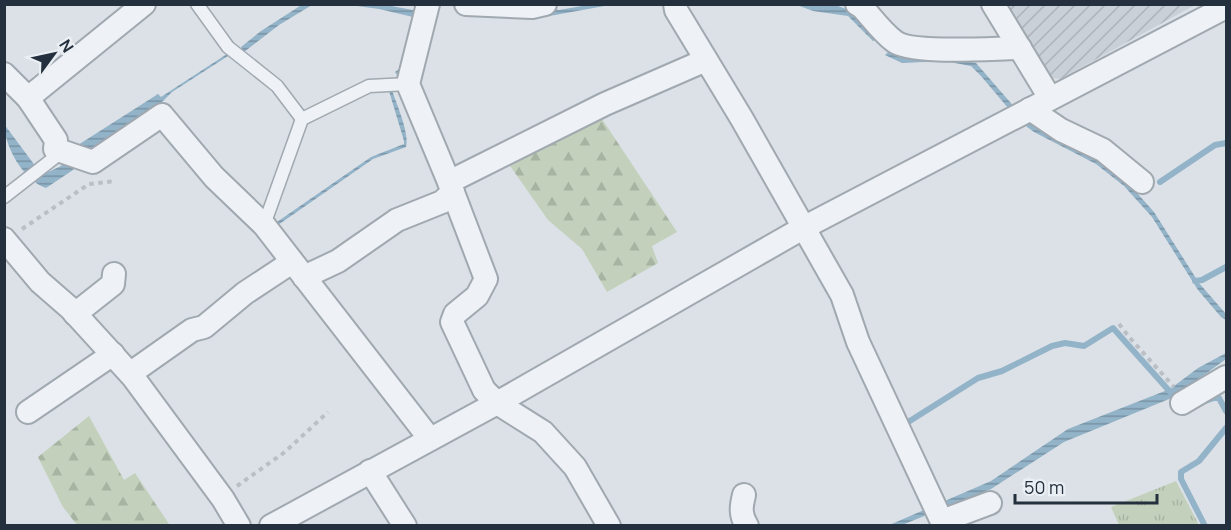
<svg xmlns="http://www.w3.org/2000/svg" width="1231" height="530" font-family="Manrope,sans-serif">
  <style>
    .industrial { fill: url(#industrial-furrows) }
    .grass { fill: url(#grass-tufts) }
    .forest { fill: url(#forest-firs) }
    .water { fill: url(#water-rules) }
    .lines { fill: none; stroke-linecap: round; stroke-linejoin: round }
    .stream { stroke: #93b3c9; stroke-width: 6 }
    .lane-casing { stroke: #a0a8b0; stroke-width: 15 }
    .street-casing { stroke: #a0a8b0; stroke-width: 26 }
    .path { stroke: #b9bfc5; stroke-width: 4; stroke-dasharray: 4.5 4.5; stroke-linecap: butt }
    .lane { stroke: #eef1f5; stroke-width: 12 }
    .street { stroke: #eef1f5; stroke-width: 22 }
  </style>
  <defs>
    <pattern id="industrial-furrows" width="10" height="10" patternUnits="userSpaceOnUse" patternTransform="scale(1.5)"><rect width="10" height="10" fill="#c9d0d8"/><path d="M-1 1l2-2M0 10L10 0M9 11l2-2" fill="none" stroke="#acb3ba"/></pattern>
    <pattern id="grass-tufts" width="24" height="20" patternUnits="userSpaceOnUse" patternTransform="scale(1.5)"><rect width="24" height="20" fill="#c3d1bc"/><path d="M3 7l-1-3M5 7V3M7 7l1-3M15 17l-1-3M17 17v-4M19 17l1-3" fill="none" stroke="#a7b4a2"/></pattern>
    <pattern id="forest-firs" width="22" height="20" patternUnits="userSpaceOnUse" patternTransform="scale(1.5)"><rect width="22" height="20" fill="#c3d1bc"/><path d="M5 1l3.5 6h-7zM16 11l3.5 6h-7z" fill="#a7b4a2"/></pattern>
    <pattern id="water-rules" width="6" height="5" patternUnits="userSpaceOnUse" patternTransform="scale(1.5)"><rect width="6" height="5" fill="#93b3c9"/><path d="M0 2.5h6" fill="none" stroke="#7892a4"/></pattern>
  </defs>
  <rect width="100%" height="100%" fill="#dbe1e6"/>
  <path class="industrial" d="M1007,5H1195L1060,79L1053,78Z"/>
  <path class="grass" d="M1176,481L1199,525H1119L1111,507Z"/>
  <g class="forest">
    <path d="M600,116L677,232L652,246L658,263L607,292L582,249L548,220L508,163Z"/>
    <path d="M89,416L124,480L135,473L169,524L77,525L63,507L38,457Z"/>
  </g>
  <g class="water">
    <path d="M303,4L312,5L279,25L244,52L241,47L261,31Z"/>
    <path d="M350,5H386L418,11L407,71L397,75L395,72L403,66L413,17L379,9Z"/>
    <path d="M588,5H610L544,17L542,16L551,8L559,10Z"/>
    <path d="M797,5L838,6L849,10L878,37L873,41L848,16L813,11Z"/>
    <path d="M892,48L976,63L1023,117L1038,130L1097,159L1129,184L1154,212L1199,283L1226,314V320L1221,317L1198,290L1152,217L1124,186L1096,164L1034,132L1019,121L981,76L971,66L944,61L902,63L885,55Z"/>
    <path d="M227,54L228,56L172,92L163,101L86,153L73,170L46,188C23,180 5,147 4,124L42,175L61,166L78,145L158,94L161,97Z"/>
    <path d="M392,90C396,103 410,134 406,147L373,159L278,225L277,222L371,157L404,144V141L389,91Z"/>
    <path d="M1226,353V359L1174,397L1064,442L991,489L902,525L887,526L991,481L1068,429L1170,389L1198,368Z"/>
  </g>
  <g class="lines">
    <g class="stream">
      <path d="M1160,182L1215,145L1226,143"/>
      <path d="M1195,281L1202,280L1226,267"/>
      <path d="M1205,401L1214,398H1219L1226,411"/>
      <path d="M905,424L978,378L1002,371L1052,346L1065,343L1084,346L1113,328L1172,394"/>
      <path d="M1205,526L1181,479V472L1199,461L1226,428"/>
    </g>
    <defs>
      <g id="lane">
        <path d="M197,4L228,47L277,86L302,119"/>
        <path d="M4,197L54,158L55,149"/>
        <path d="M264,225L302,119L369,86L408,84"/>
      </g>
      <g id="street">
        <path d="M428,4L408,84L449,182L486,279L477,296L455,314L452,322L484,390L497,403L543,432L575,467L609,526"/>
        <path d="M466,4L532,7L545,4"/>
        <path d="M675,4L676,10L742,119L842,295L858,342L944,526"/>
        <path d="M857,4L862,7C872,18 882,32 894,41C911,55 995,48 1020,48"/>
        <path d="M993,4L1050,98"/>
        <path d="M4,74L28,98L56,140L55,149L93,162L162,115L214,177L264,225L430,439"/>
        <path d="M28,98L144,4"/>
        <path d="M1030,109L1061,130L1103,150L1142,182"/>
        <path d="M449,182L605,104L706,60"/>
        <path d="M4,239L40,282L71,309L133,377L223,499L239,526"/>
        <path d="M304,277L338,261L397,220L442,202L453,192"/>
        <path d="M75,314L113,284L114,274"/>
        <path d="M131,373L192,330L204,327L245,293L292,262"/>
        <path d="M1182,403L1226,377"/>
        <path d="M28,412L113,354"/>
        <path d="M370,471L405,526"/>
        <path d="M744,495C741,507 740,515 747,526"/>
        <path d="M942,521L990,503"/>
        <path d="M271,526L497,403L803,228L1226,7"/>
      </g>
    </defs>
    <use href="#lane" class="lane-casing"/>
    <use href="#street" class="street-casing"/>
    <g class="path">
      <path d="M22,229L89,184L115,181"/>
      <path d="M1119,324L1129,337L1174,387"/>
      <path d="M237,486L285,452L328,412"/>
    </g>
    <use href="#lane" class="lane"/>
    <use href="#street" class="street"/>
  </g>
  <rect width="1231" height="530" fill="none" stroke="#24303d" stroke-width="12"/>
  <g transform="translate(54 54) rotate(57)" stroke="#eaeff4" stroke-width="4.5" paint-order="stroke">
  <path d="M0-4.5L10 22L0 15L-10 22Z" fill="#24303d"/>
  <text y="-9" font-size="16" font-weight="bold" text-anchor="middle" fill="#24303d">N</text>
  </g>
  <path d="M1015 494v9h142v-9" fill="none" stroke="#24303d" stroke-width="3"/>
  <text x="1024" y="494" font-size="18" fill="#24303d" stroke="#eaeff4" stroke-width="4.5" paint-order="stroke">50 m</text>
</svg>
